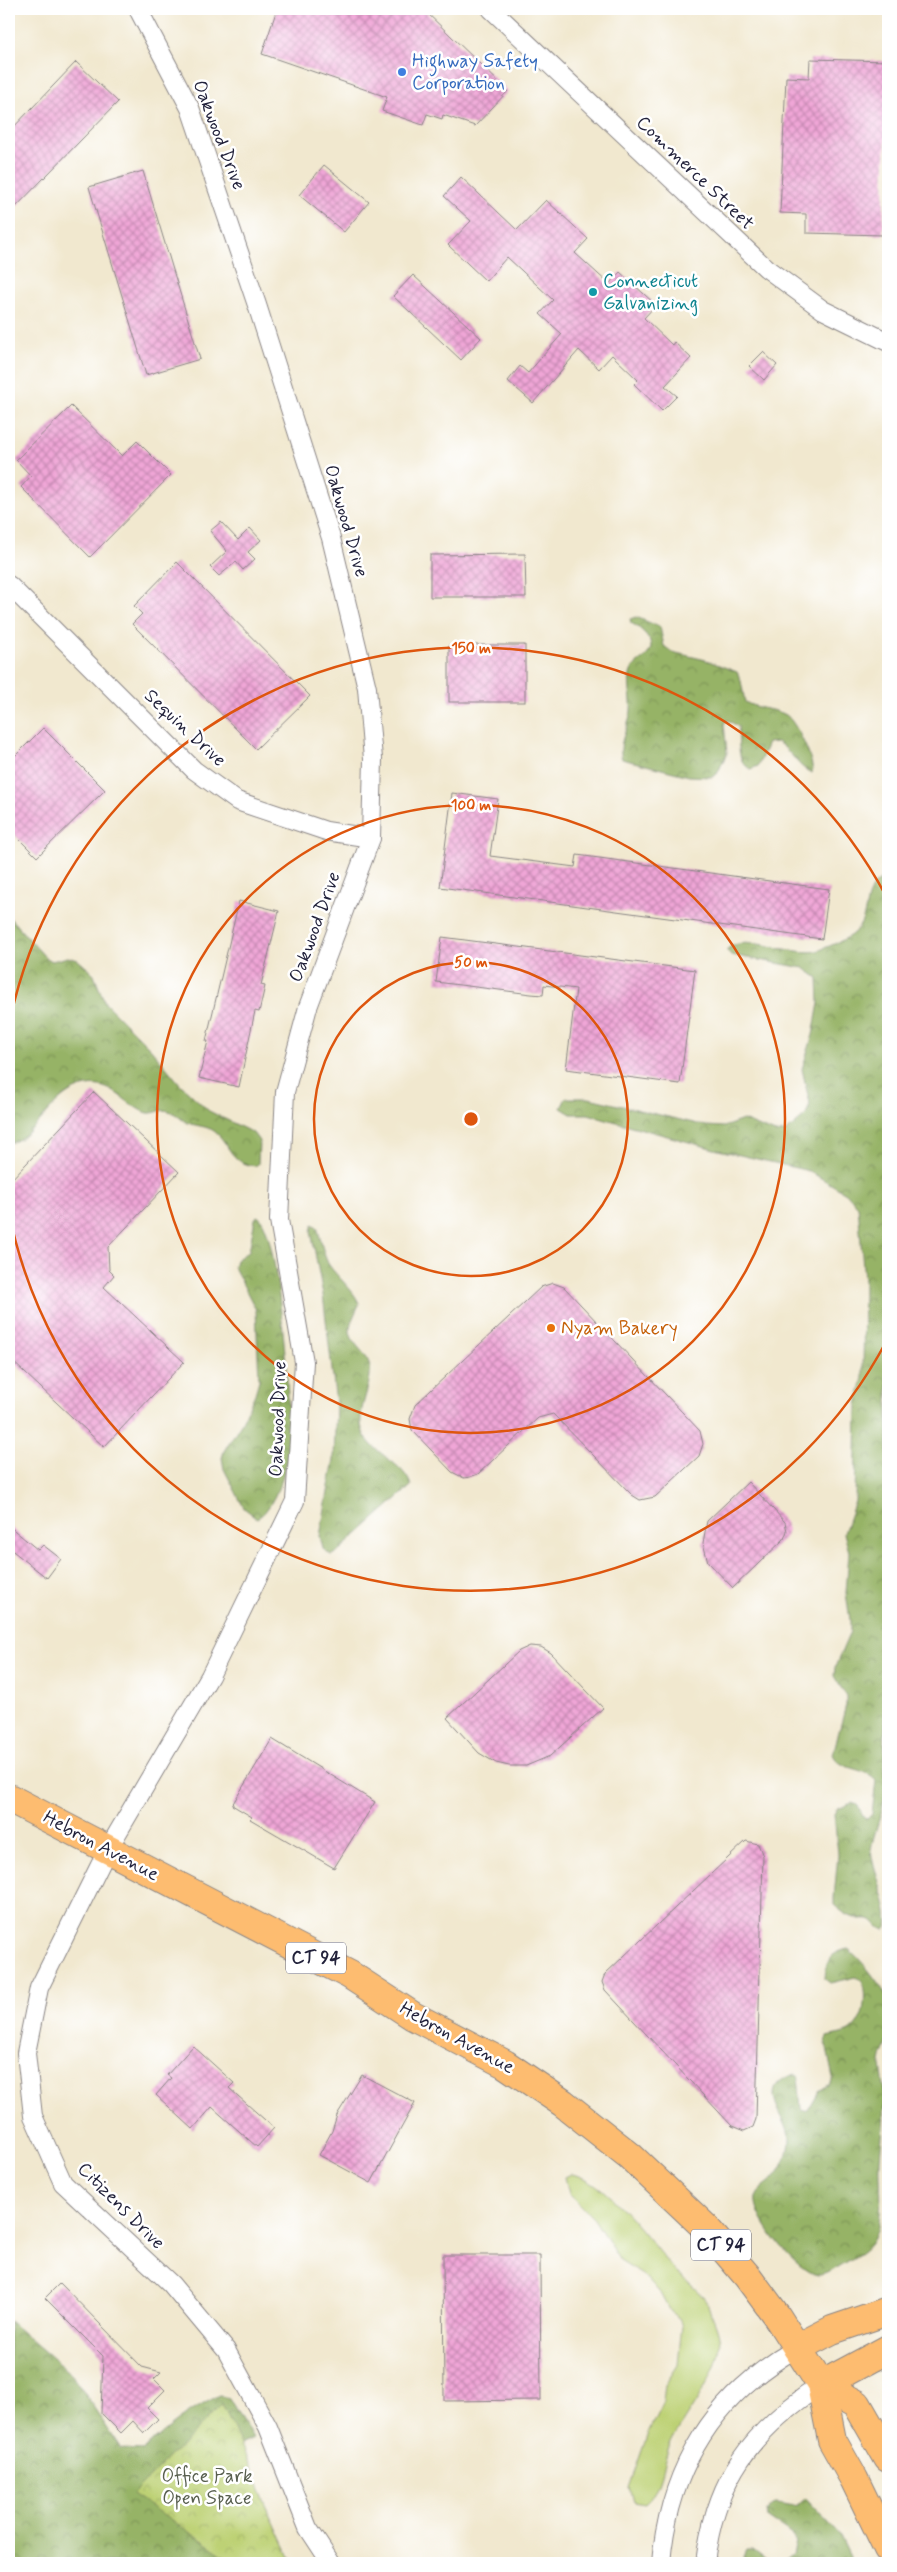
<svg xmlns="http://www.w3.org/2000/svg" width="897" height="2572" font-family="Mynerve,sans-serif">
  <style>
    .green { fill: #bdd175; stroke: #707a58 }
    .forest { fill: url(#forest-crowns); stroke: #5c6a50 }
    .park { fill: url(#park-crowns); stroke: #707a58 }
    .building { fill: url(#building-cross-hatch) }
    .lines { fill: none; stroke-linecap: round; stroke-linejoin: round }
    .minor-casing { stroke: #8a8585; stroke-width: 20 }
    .primary-casing { stroke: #8a8585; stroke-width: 30 }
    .minor { stroke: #fff; stroke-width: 18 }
    .primary { stroke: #fdbc70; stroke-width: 28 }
    .ring { fill: none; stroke: #de560e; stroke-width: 2.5 }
    .shop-dot { fill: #3f7fe0; stroke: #fff; stroke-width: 2 }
    .culture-dot { fill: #0f9aa8; stroke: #fff; stroke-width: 2 }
    .food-dot { fill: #e8710a; stroke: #fff; stroke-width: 2 }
    .labels { text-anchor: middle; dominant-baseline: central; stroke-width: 5; stroke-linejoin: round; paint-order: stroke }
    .shield { fill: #fff; stroke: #646476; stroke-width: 1 }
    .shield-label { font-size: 18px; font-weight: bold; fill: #22223b }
    .shop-label { font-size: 19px; fill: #366cbe; stroke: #fff; text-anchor: start }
    .street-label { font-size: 19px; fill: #22223b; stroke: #fff }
    .culture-label { font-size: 19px; fill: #0d838f; stroke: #fff; text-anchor: start }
    .food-label { font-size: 19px; fill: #c56008; stroke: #fff; text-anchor: start }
    .park-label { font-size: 19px; fill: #585f4f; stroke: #fff }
    .centre { fill: #de560e; stroke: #fff; stroke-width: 2.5 }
    .ring-label { font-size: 15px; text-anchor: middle; font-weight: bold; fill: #de560e; stroke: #fff; stroke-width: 5; stroke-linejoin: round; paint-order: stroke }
  </style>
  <defs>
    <pattern id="forest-crowns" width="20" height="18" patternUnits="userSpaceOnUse" patternTransform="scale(1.25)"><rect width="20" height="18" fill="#96b366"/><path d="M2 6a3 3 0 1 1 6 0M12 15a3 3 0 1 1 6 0" fill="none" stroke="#7a9155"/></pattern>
    <pattern id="park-crowns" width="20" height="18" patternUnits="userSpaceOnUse" patternTransform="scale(1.25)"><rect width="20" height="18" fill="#bdd175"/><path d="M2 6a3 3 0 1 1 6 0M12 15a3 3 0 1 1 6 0" fill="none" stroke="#a2b366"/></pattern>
    <pattern id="building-cross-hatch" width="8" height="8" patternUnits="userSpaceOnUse" patternTransform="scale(1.25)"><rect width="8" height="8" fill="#f0a6d7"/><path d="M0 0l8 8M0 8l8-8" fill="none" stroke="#c287b0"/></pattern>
  </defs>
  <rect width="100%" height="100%" fill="#fff"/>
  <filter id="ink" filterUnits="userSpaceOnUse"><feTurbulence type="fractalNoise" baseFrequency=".02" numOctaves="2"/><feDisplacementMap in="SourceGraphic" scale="10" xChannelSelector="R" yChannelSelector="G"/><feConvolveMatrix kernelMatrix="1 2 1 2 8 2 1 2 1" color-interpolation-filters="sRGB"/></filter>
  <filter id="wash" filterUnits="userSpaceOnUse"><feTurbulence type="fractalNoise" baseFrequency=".0096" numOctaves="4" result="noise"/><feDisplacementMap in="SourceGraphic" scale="20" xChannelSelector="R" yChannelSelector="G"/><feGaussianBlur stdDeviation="1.12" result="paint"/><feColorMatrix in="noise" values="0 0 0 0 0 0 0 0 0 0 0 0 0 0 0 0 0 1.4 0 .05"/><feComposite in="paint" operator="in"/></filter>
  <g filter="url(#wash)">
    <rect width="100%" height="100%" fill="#f1e8cf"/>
    <path class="green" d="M571,2174C603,2176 651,2243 672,2268C683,2280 699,2289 707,2303C711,2313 717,2326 719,2336C726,2368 684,2415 670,2445C662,2463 661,2491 645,2504L633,2502L629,2488L648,2433L663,2402L665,2385L678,2365L682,2325L679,2318L670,2312L660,2293L647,2278L620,2261L594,2219L569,2194L565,2177Z"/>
    <g class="forest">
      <path d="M636,617L660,627L664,646L672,652L706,660L737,672L741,681L745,702C757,709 776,709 786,715C795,720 816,764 812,773C798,768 791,750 777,742L768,743L758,766L751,769C735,762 740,741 738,726L727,720L724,724L727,753L717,774L712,777L689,776L622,759C617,742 630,726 631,710C632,699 628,686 630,675C632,664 641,662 647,655C659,643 641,628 631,623L630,619Z"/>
      <path d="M888,878V1508L885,1514L888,1528V1638L884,1761C889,1800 881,1809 872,1844C867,1862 892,1904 887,1928L885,1930C878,1928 877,1924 872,1920C868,1918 864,1919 860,1919C850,1918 842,1912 834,1905V1898L838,1854L834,1814L837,1809L852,1803L857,1805L864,1817L867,1819L872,1814L876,1780C866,1767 839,1771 833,1754L846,1705V1696L834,1676L835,1667L850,1632V1620L846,1593L849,1552L844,1533L855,1501L857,1405L863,1377L864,1280L858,1206L846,1193L809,1171L714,1149L588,1114H571L561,1108L566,1098H589L706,1126L724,1127L743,1120L775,1133L786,1132L806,1115L810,1104L802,1069L813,1035L819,1003L818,978L804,968L731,955L726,950C744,931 797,959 820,950C833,944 851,939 859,927C870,910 863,881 888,878Z"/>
      <path d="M9,917L45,957L52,961L68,957L78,960L93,973L105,1003L150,1048L180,1084L209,1111L253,1133L259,1141L258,1164L255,1166C229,1163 230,1143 214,1131C207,1126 196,1126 188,1123C181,1120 176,1113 169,1111C160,1108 153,1116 144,1112C123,1102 112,1082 87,1086C52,1091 37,1138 9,1143Z"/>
      <path d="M257,1216C279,1221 292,1423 289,1451C287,1468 273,1511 257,1518L244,1508L224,1469L222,1458L224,1451L242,1422L255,1394L259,1380L256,1310L234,1267L236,1260L249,1251L255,1219Z"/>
      <path d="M313,1224L317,1227C321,1239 323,1255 329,1265C338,1278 352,1288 359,1303C357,1312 349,1322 350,1332C352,1346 369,1353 370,1368C372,1388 355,1412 363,1432C372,1454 405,1463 411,1486L335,1554L331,1555L323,1549L320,1536L334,1459L336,1403L323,1295L311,1231Z"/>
      <path d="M848,1949C857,1954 885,1989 887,1999C890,2010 891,2030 888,2041C886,2048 882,2054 881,2062C881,2074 885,2085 885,2096C885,2118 881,2139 880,2161C879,2185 885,2217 873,2239C867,2251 855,2256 844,2263C836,2267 826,2276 817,2275C797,2272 752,2217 756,2197C758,2189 768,2184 774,2178C783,2169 789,2153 789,2140C790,2117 751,2088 795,2074L798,2076L801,2109L803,2111L808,2110L819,2091L830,2084L833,2078L826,2044L827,2037C834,2035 844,2034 850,2031C865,2021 867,1996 862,1980L855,1977L830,1983L825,1979C826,1960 830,1953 848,1949Z"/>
      <path d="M9,2321L73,2376L121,2449L144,2450C167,2427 191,2410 220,2395L229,2398L253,2439L210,2459L293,2563H9Z"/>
      <path d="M806,2498L839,2534L853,2563H781L793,2554L796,2542L789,2532L768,2518L767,2511C774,2497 785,2509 797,2506Z"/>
      <path d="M747,2550H753L770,2563H741Z"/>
    </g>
    <path class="park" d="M222,2404C248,2456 267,2511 293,2563H235L133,2494Z"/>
    <g id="blocks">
      <g class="building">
        <path d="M277,9H423L508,91L475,126L443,115L442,119L427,114L423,125L382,111L387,97L262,54Z"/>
        <path d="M810,59L888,61L883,235L806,233V214L780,213L786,77L809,78Z"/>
        <path d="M76,62L118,102L9,214V132Z"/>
        <path d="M324,165L369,202L344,232L299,195Z"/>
        <path d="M143,171L200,359L146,375L89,187Z"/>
        <path d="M461,177L517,230L546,200L588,239L575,253L609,284L620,272L656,305L644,318L672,345L674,342L691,358L665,386L677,396L662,411L634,384L638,380L612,355L599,369L579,350L533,403L508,381L520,366L528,373L562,334L540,314L553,300L507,257L486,281L448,245L471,221L444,196Z"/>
        <path d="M413,275L481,338L461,360L393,296Z"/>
        <path d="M763,352L777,365L764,380L749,366Z"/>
        <path d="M71,406L122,456L137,441L171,475L90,557L21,487L31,476L16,460Z"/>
        <path d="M221,522L238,540L250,528L261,540L248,552L255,559L243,570L236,562L219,576L210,567L227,551L210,531Z"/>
        <path d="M525,554L526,597H430V555Z"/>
        <path d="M177,562L310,696L256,749L132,624L142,614L134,606Z"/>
        <rect x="449" y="645" width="76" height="57"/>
        <path d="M43,728L105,790L37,857L9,829V762Z"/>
        <path d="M452,793L498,799L490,856L575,867L577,855L829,889L822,939L440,887Z"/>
        <path d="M239,901L279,911L261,985L265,986L259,1012L255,1011L239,1087L199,1078L208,1041H206Z"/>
        <path d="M442,937L695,970L680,1084L566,1069L576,989L544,985L543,995L531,994L436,982Z"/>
        <path d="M94,1092L179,1172L108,1247L109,1270L114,1275L104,1287L184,1362L104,1447L9,1358V1182Z"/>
        <path d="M553,1283L564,1287L700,1431L703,1444L699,1456L655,1497L640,1500L632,1495L553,1414L538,1418L478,1474L470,1477L464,1478L452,1472L412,1430L410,1419L415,1405L541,1287Z"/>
        <path d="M748,1482L785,1522L787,1531L784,1539L733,1588L708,1562L703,1543L707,1521Z"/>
        <path d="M9,1526L38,1550L43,1545L61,1559L47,1578L9,1548Z"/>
        <path d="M530,1646L541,1647L551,1653L603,1708L550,1756L526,1766H509L496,1763L479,1753L447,1718L519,1651Z"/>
        <path d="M272,1739L375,1802L334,1868L250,1819L252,1817L232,1805Z"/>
        <path d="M746,1841L758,1844L763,1856L756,2119L753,2127L744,2131L732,2126L605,1990L602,1982L605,1974Z"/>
        <path d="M193,2046L234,2083L229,2088L274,2128L257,2147L212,2107L193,2129L156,2095L171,2078L167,2075Z"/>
        <path d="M362,2075L415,2103L371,2183L319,2155L332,2131L337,2115Z"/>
        <path d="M443,2255H540L541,2400L444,2401Z"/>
        <path d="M60,2283L142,2367L161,2372L154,2379L165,2390L147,2408L158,2419L144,2433L133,2421L121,2433L101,2413L103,2356L45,2298Z"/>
      </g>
    </g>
  </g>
  <g filter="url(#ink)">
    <use href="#blocks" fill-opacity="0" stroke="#8a8585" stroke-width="1"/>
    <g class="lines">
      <defs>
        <g id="minor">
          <path d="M138,9L190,108L257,305L331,538L367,688L373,759L371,838L308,1007L285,1092L279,1220L304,1362L295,1501L210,1676L108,1849L39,1988L26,2053L33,2116L63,2183L171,2284L226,2350L268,2427L308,2528L331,2563"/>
          <path d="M491,9L766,268L823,310L888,342"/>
          <path d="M9,585L194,770L237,801L326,831L371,838"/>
          <path d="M661,2563C669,2468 714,2395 797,2348"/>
          <path d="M705,2563C715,2479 751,2431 821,2385"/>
        </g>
        <g id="primary">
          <path d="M9,1798L350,1975L413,2016L505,2064L563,2103L630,2156L706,2228L748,2277L776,2315L821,2385L832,2440L854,2479L888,2549"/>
          <path d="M797,2348L832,2330L888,2311"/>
          <path d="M821,2385L857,2404L888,2458"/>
          <path d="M821,2385L888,2349"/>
        </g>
      </defs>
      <use href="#minor" class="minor-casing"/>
      <use href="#primary" class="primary-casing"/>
      <use href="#minor" class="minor"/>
      <use href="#primary" class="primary"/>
    </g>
  </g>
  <g class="ring">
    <circle cx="471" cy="1119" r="157"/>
    <circle cx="471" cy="1119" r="314"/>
    <path d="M887 1340A471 471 0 0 1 9 1213M9 1025A471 471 0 0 1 887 898"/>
  </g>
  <circle class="shop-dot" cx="402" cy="72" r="5"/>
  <circle class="culture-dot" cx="593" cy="292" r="5"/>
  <circle class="food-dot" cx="551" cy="1328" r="5"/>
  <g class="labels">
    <g class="shield">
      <rect x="286" y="1942.5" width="60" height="31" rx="4"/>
      <rect x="691" y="2229.5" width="60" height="31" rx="4"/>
    </g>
    <g class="shield-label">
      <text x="316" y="1958">CT 94</text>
      <text x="721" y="2245">CT 94</text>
    </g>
    <g class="shop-label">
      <text x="412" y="61">Highway Safety<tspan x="412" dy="22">Corporation</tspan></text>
    </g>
    <g class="street-label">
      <text transform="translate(219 135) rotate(69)">Oakwood Drive</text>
      <text transform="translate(695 173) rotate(44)">Commerce Street</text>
      <text transform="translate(346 521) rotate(74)">Oakwood Drive</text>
      <text transform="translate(185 728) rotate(43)">Sequin Drive</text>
      <text transform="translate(315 927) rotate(-70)">Oakwood Drive</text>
      <text transform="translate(278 1419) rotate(-88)">Oakwood Drive</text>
      <text transform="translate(101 1846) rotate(28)">Hebron Avenue</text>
      <text transform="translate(457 2038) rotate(29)">Hebron Avenue</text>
      <text transform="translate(121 2206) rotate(45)">Citizens Drive</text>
    </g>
    <g class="culture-label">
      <text x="603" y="281">Connecticut<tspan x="603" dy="22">Galvanizing</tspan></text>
    </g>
    <g class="food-label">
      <text x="561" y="1328">Nyam Bakery</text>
    </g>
    <g class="park-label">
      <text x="207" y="2476">Office Park<tspan x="207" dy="22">Open Space</tspan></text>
    </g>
  </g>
  <circle cx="471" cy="1119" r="8" class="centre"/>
  <g class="ring-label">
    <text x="471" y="653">150 m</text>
    <text x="471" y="810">100 m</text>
    <text x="471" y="967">50 m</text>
  </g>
  <rect width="897" height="2572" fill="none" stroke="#fff" stroke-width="30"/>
</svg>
